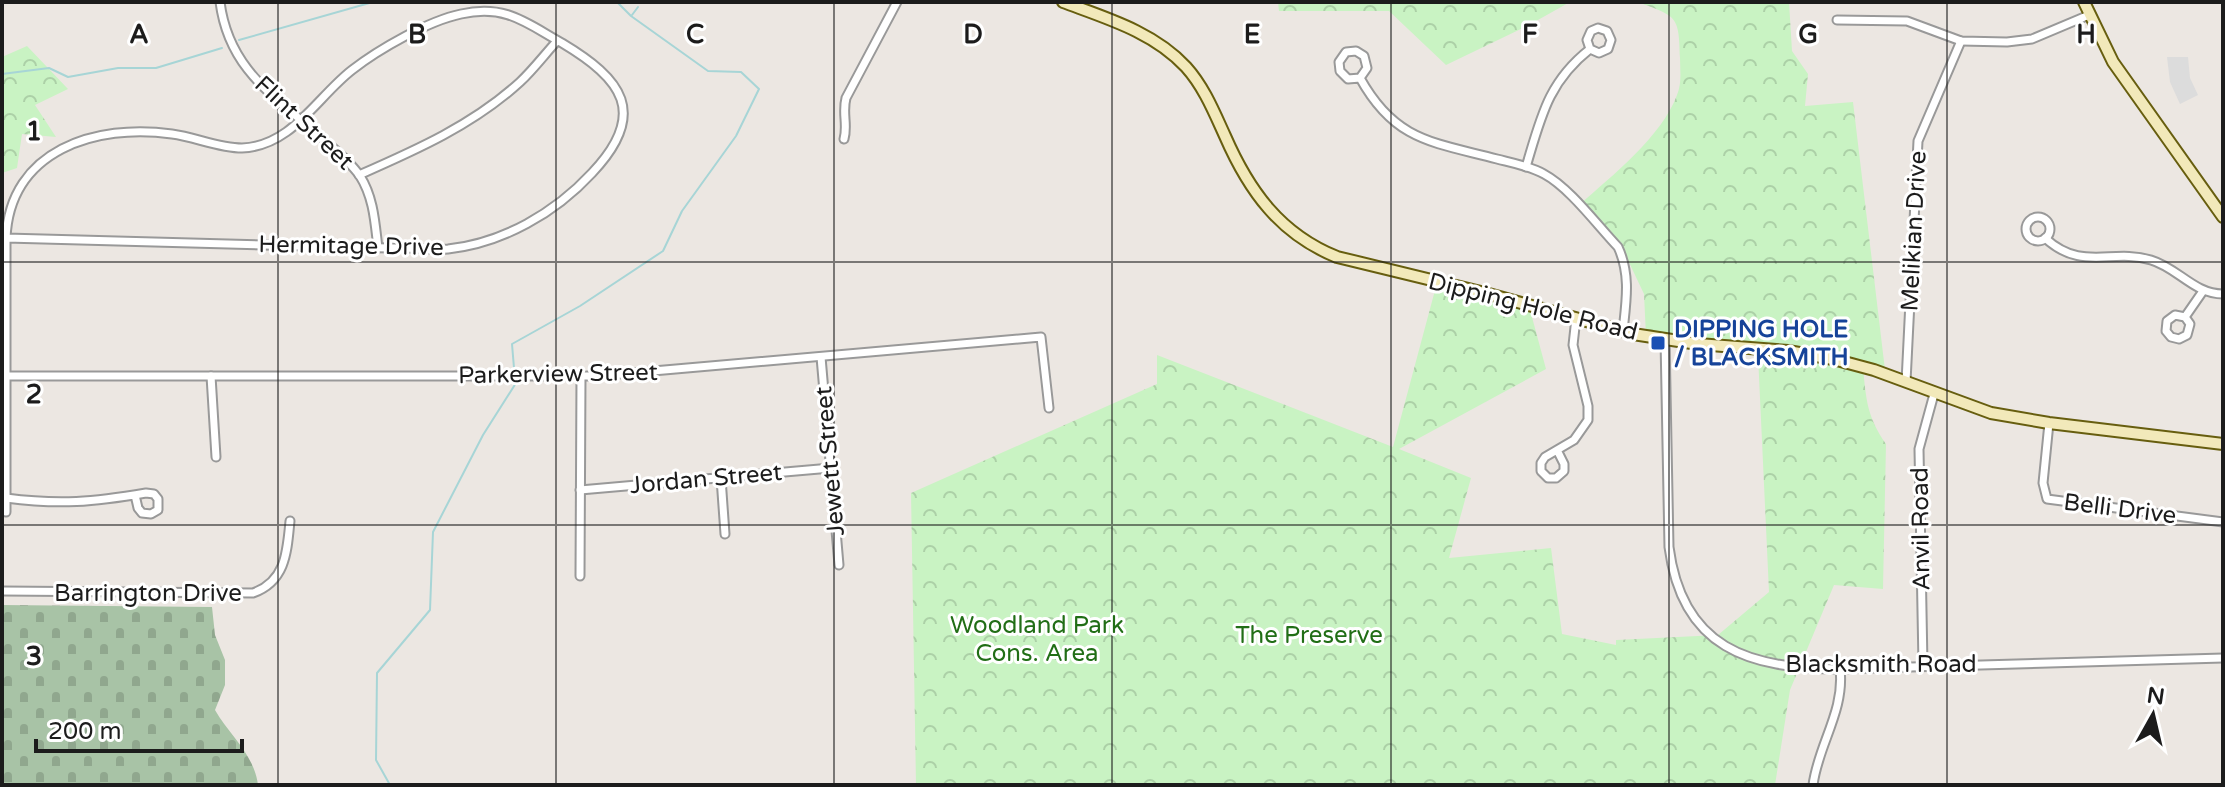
<svg xmlns="http://www.w3.org/2000/svg" width="2225" height="787" font-family="'Varela Round',sans-serif">
  <style>
    .cemetery { fill: url(#cemetery-stones) }
    .park { fill: url(#park-crowns) }
    .parking { fill: #dcdcdc }
    .lines { fill: none; stroke-linecap: round; stroke-linejoin: round }
    .stream { stroke: #a7d5d6; stroke-width: 2 }
    .street-casing { stroke: #999; stroke-width: 11 }
    .secondary-casing { stroke: #675e0f; stroke-width: 14 }
    .street { stroke: #fff; stroke-width: 7 }
    .secondary { stroke: #f2e9ba; stroke-width: 10 }
    .grid { fill: none; stroke: #1c1c1c; stroke-width: 2; stroke-opacity: 0.55 }
    .transit-dot { fill: #1a4fb4; stroke: #fff; stroke-width: 3 }
    .labels { text-anchor: middle; dominant-baseline: central; stroke-width: 6; stroke-linejoin: round; paint-order: stroke }
    .street-label { font-size: 24px; fill: #1c1c1c; stroke: #fff }
    .transit-label { font-size: 24px; font-weight: bold; fill: #164399; stroke: #fff; text-anchor: start }
    .park-label { font-size: 24px; fill: #216e16; stroke: #fff }
    .grid-label { font-size: 26px; text-anchor: middle; font-weight: bold; fill: #1c1c1c; stroke: #fff; stroke-width: 6; stroke-linejoin: round; paint-order: stroke }
  </style>
  <defs>
    <pattern id="cemetery-stones" width="16" height="16" patternUnits="userSpaceOnUse" patternTransform="scale(2)"><rect width="16" height="16" fill="#a8c3a6"/><path d="M2 7V4a2 2 0 0 1 4 0v3zM10 15v-3a2 2 0 0 1 4 0v3z" fill="#90a78e"/></pattern>
    <pattern id="park-crowns" width="20" height="18" patternUnits="userSpaceOnUse" patternTransform="scale(2)"><rect width="20" height="18" fill="#c9f3c3"/><path d="M2 6a3 3 0 1 1 6 0M12 15a3 3 0 1 1 6 0" fill="none" stroke="#acd0a7"/></pattern>
  </defs>
  <rect width="100%" height="100%" fill="#ece7e2"/>
  <path class="cemetery" d="M2,605L212,607L215,635L225,660V685L215,710C230,736 254,754 258,785H2Z"/>
  <g class="park">
    <path d="M1278,2H1570L1529,25L1446,65L1389,11H1279Z"/>
    <path d="M1638,2H1789L1792,51L1808,74L1805,106L1853,102L1885,370L1863,367C1866,399 1867,417 1886,444L1883,589L1834,585L1790,690L1775,785H916L911,493L1157,384V355L1393,447L1438,279L1529,306L1546,369L1399,449L1471,478L1449,558L1551,548L1562,634L1616,645V640L1718,635L1769,592L1758,355L1708,350L1646,336L1644,294L1626,256L1579,205C1612,176 1662,136 1677,95C1682,83 1680,70 1680,58C1679,15 1677,17 1638,2Z"/>
    <path d="M27,46L68,89L35,105L56,137L22,134L17,168L2,173V57Z"/>
  </g>
  <path class="parking" d="M2167,57H2188L2190,78L2198,95L2180,104L2170,82Z"/>
  <g class="lines">
    <g class="stream">
      <path d="M632,15L638,7"/>
      <path d="M239,40L373,2"/>
      <path d="M2,74L49,68L68,77L118,68H156L222,48"/>
      <path d="M514,368L512,344L580,306L663,251L682,211L736,136L759,89L741,72L708,71L631,16L617,2"/>
      <path d="M390,785L376,760L377,673L430,610L433,532L483,435L516,383"/>
    </g>
    <defs>
      <g id="street">
        <path d="M220,2C229,72 278,98 325,141C338,152 351,163 360,176C374,198 375,224 378,248"/>
        <path d="M1837,20L1907,21L1961,41L2007,42L2032,39L2089,15"/>
        <path d="M1360,78L1348,79L1340,71L1339,62L1346,52L1356,51L1364,56L1367,68L1360,78C1395,141 1432,142 1497,159C1513,163 1530,166 1544,174C1570,188 1597,225 1618,247C1631,275 1626,302 1623,331"/>
        <path d="M844,139C848,125 842,113 846,98L897,2"/>
        <path d="M1526,167C1541,117 1548,82 1590,49L1587,40L1591,31L1598,28L1607,31L1611,40L1608,49L1599,53L1590,49"/>
        <path d="M359,175C416,150 473,125 520,82C533,70 545,54 557,41"/>
        <circle cx="2038" cy="229" r="12"/>
        <path d="M2,238H6C105,241 204,244 303,246C337,247 370,248 404,248C418,248 434,250 448,249C503,243 555,213 592,173C649,113 622,79 562,43C526,23 506,4 461,14C428,21 379,49 352,70C317,97 292,146 242,148C219,148 195,137 172,134C96,123 10,150 6,238V512"/>
        <path d="M2045,238C2082,272 2111,248 2151,260C2178,268 2194,294 2223,294"/>
        <path d="M2185,317L2175,315L2167,321L2166,331L2171,337L2179,339L2187,335L2190,324L2185,317L2203,291"/>
        <path d="M1665,339L1669,547C1682,648 1749,669 1840,669L2223,658"/>
        <path d="M821,357L839,565"/>
        <path d="M4,376H596L1041,337L1049,408"/>
        <path d="M211,376L216,457"/>
        <path d="M1906,382L1918,141L1961,41"/>
        <path d="M2049,423L2043,483L2047,499L2223,522"/>
        <path d="M1557,450L1564,464V471L1556,478H1548L1541,471V463L1545,457L1574,440L1588,420V406L1573,345L1576,318"/>
        <path d="M721,478L725,534"/>
        <path d="M580,490L831,468"/>
        <path d="M6,498C60,505 93,502 146,493L154,494L158,499V510L151,514L142,513L138,508L135,495"/>
        <path d="M580,576L581,376"/>
        <path d="M2,591L253,593C286,581 287,552 290,521"/>
        <path d="M1923,665L1919,449L1934,394"/>
        <path d="M1813,785C1818,745 1845,711 1840,669"/>
      </g>
      <g id="secondary">
        <path d="M1063,2C1106,18 1154,32 1186,67C1204,87 1214,112 1225,136C1249,191 1280,234 1337,257L1485,293L1633,334L1698,344L1788,351L1833,359L1874,370L1991,413L2049,423L2223,444"/>
        <path d="M2084,2L2113,62L2223,217"/>
      </g>
    </defs>
    <use href="#street" class="street-casing"/>
    <use href="#secondary" class="secondary-casing"/>
    <use href="#street" class="street"/>
    <use href="#secondary" class="secondary"/>
  </g>
  <path class="grid" d="M278,2V785M556,2V785M834,2V785M1112,2V785M1391,2V785M1669,2V785M1947,2V785M2,262H2223M2,525H2223"/>
  <rect class="transit-dot" x="1650" y="335" width="16" height="16" rx="4"/>
  <g class="labels">
    <g class="street-label">
      <text transform="translate(304 123) rotate(43)">Flint Street</text>
      <text transform="translate(1914 231) rotate(-87)">Melikian Drive</text>
      <text transform="translate(351 246) rotate(1)">Hermitage Drive</text>
      <text transform="translate(1533 307) rotate(14)">Dipping Hole Road</text>
      <text transform="translate(558 374) rotate(-1)">Parkerview Street</text>
      <text transform="translate(830 461) rotate(-95)">Jewett Street</text>
      <text transform="translate(706 479) rotate(-5)">Jordan Street</text>
      <text transform="translate(2120 509) rotate(7)">Belli Drive</text>
      <text transform="translate(1921 529) rotate(-91)">Anvil Road</text>
      <text x="148" y="593">Barrington Drive</text>
      <text x="1881" y="664">Blacksmith Road</text>
    </g>
    <g class="transit-label">
      <text x="1674" y="329">DIPPING HOLE<tspan x="1674" dy="28">/ BLACKSMITH</tspan></text>
    </g>
    <g class="park-label">
      <text x="1037" y="625">Woodland Park<tspan x="1037" dy="28">Cons. Area</tspan></text>
      <text x="1309" y="635">The Preserve</text>
    </g>
  </g>
  <g class="grid-label">
    <text x="139" y="43">A</text>
    <text x="417" y="43">B</text>
    <text x="695" y="43">C</text>
    <text x="973" y="43">D</text>
    <text x="1252" y="43">E</text>
    <text x="1530" y="43">F</text>
    <text x="1808" y="43">G</text>
    <text x="2086" y="43">H</text>
    <text x="34" y="140">1</text>
    <text x="34" y="403">2</text>
    <text x="34" y="665">3</text>
  </g>
  <rect width="2225" height="787" fill="none" stroke="#1c1c1c" stroke-width="8"/>
  <g transform="translate(2153 715) rotate(8)" stroke="#ffffff" stroke-width="6" paint-order="stroke">
  <path d="M0-6L14 30L0 20L-14 30Z" fill="#1c1c1c"/>
  <text y="-12" font-size="22" font-weight="bold" text-anchor="middle" fill="#1c1c1c">N</text>
  </g>
  <path d="M36 739v12h206v-12" fill="none" stroke="#1c1c1c" stroke-width="4"/>
  <text x="48" y="739" font-size="24" fill="#1c1c1c" stroke="#ffffff" stroke-width="6" paint-order="stroke">200 m</text>
</svg>
